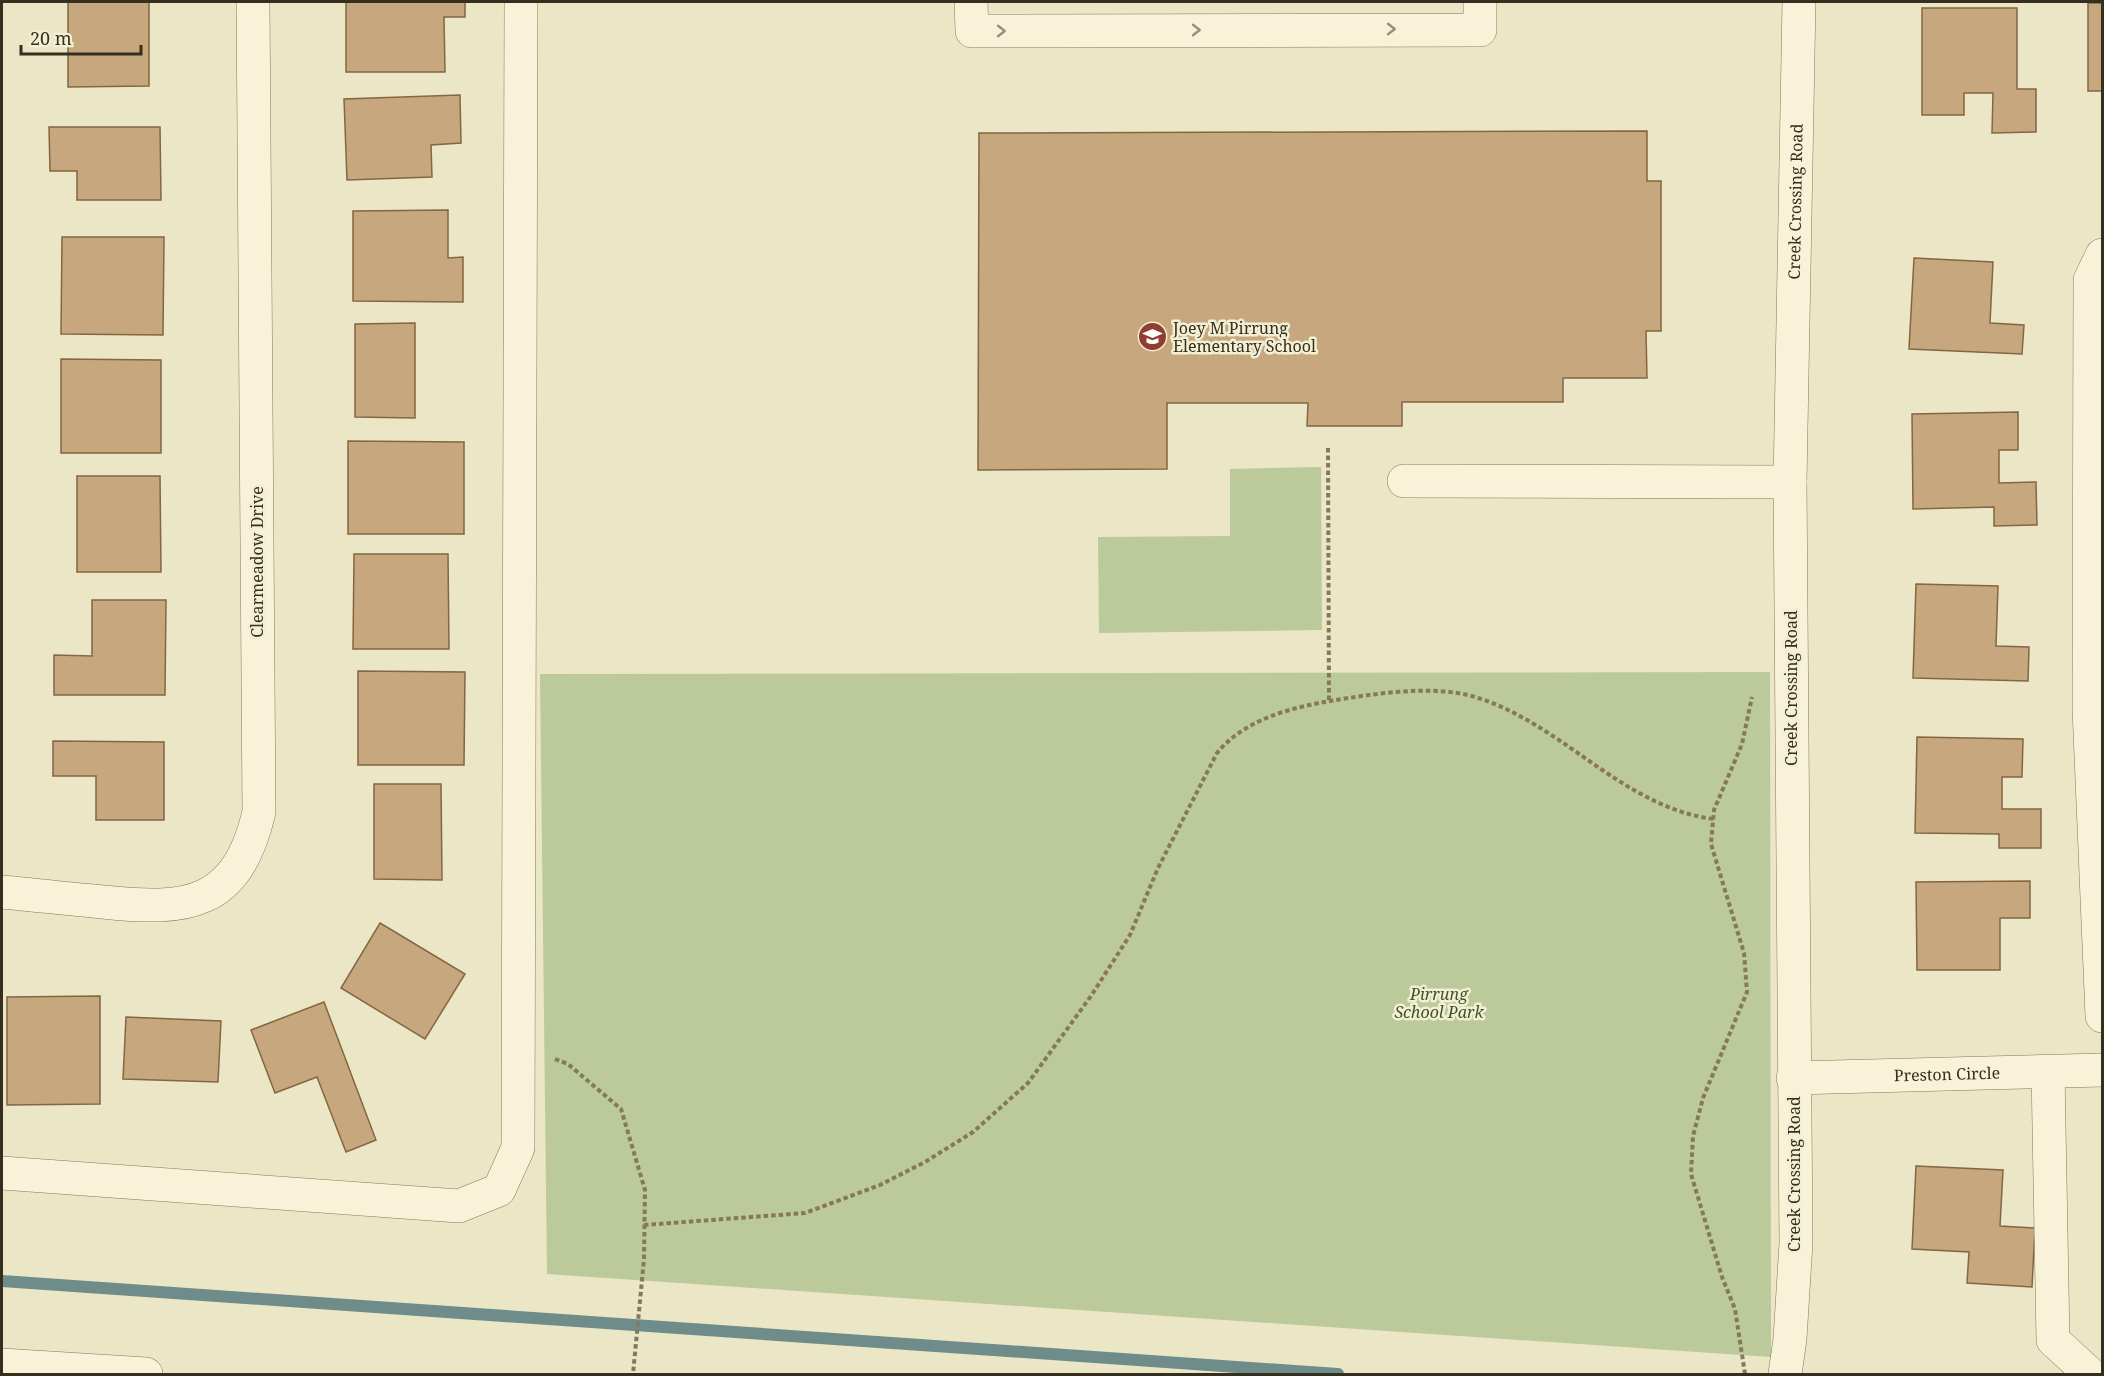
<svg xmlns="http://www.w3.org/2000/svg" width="2104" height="1376" font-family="'Noto Serif',serif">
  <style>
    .green { fill: #bcc99a }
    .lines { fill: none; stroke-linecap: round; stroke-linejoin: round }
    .stream { stroke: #6e8d8a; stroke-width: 12 }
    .building { fill: #c7a77d; stroke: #836644; stroke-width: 1.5 }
    .minor-casing { stroke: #85785c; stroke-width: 34 }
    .path { stroke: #85785c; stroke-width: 4; stroke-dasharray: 4.5 3; stroke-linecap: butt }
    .minor { stroke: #f7f2d8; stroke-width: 33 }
    .oneway { stroke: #96907c }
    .labels { text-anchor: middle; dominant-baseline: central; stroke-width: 5; stroke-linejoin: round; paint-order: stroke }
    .street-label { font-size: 16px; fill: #362e1f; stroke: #f3efd4 }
    .poi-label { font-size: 16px; fill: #362e1f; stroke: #f3efd4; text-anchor: start }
    .park-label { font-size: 16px; font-style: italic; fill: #415227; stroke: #f3efd4 }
  </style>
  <rect width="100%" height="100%" fill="#ebe6c5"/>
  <g class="green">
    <path d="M1321,467L1322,630L1099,633L1098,537L1230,536V469Z"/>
    <path d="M1770,672L1771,1357L547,1274L540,674Z"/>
  </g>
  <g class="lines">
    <path class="stream" d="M2,1281L1338,1374"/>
  </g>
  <g class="building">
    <path d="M68,2H149V86L68,87Z"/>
    <path d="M346,2H465V17H444L445,72H346Z"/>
    <rect x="2088" y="3" width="14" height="88"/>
    <path d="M1922,8H2017V89H2036V132L1992,133L1993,93H1964V115H1922Z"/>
    <path d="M460,95L461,143L431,145L432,177L347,180L344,99Z"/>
    <path d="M49,127H160L161,200H77V171H50Z"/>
    <path d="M1647,131V181H1661V331H1646L1647,378H1563V402H1402V426H1307L1308,403H1167V469L978,470L979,133Z"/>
    <path d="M448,210V258L463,257V302L353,301V211Z"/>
    <path d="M62,237H164L163,335L61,334Z"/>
    <path d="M1914,258L1993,262L1990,323L2024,325L2022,354L1909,349Z"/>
    <path d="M415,323V418L355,417V324Z"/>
    <path d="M61,359L161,360V453H61Z"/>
    <path d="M2018,412V450H1999V483L2036,482L2037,525L1994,526V507L1913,509L1912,414Z"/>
    <path d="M348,441L464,442V534H348Z"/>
    <path d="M77,476H160L161,572H77Z"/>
    <path d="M354,554H448L449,649H353Z"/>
    <path d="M1916,584L1998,586L1996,646L2029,647L2028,681L1913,678Z"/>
    <path d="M92,600H166L165,695H54V655L92,656Z"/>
    <path d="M358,671L465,672L464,765H358Z"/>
    <path d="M1917,737L2023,739L2022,777H2002V809H2041V848H1999V834L1915,833Z"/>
    <path d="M53,741L164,742V820H96V776H53Z"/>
    <path d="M374,784H441L442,880L374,879Z"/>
    <path d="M2030,881V918H2000V970H1917L1916,882Z"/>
    <path d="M380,923L465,974L425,1039L341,988Z"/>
    <path d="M100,996V1104L7,1105V997Z"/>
    <path d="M324,1002L376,1140L346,1152L317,1077L275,1093L251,1030Z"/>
    <path d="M126,1017L221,1021L218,1082L123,1079Z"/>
    <path d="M1916,1166L2003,1170L2000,1226L2035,1228L2032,1287L1967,1283L1969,1252L1912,1249Z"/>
  </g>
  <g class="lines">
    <defs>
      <g id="minor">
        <path d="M971,2L972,31L1480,30V2"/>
        <path d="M2102,255L2090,280L2089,708L2102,1016"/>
        <path d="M1404,481L1790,482"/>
        <path d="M2,892C35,895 69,899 103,902C188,911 237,906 259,812L253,2"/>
        <path d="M2048,1072L2053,1340L2090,1374"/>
        <path id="s1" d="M1793,1078L2102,1070"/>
        <path d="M2,1173L459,1206L499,1190L518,1148L521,2"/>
        <path d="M2,1365L146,1374"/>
        <path id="s2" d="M1785,1374L1790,1339L1796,1243L1790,482L1799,2"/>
      </g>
    </defs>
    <use href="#minor" class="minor-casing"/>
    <g class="path">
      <path d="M1328,448L1329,701"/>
      <path d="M555,1059L568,1064L621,1109L645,1190L644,1259L633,1374"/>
      <path d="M644,1225L805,1213L880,1185L925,1162L973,1132L1028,1083L1091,996L1130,935L1158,868L1217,753C1244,720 1289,708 1330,701C1373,694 1432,684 1475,697C1562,723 1622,807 1713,819"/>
      <path d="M1745,1374L1735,1309L1722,1277L1691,1174L1693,1136L1703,1098L1747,992L1744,953L1711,844L1714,810L1742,744L1752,697"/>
    </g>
    <use href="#minor" class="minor"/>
  </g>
  <defs><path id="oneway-chevron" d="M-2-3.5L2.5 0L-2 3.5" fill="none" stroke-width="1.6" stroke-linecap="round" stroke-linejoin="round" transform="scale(1.5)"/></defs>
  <g class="oneway">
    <use href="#oneway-chevron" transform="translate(1391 29)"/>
    <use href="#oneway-chevron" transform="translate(1196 30)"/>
    <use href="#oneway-chevron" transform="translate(1001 31)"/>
  </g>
  <defs>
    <symbol id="school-disc" viewBox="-11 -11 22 22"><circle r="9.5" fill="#913e30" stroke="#f3efd4"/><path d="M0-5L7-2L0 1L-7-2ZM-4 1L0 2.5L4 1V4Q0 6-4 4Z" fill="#fff"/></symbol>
  </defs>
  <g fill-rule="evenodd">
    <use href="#school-disc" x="1136" y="320" width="33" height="33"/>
  </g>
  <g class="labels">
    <g class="street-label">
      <text stroke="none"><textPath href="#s2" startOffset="1173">Creek Crossing Road</textPath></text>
      <text transform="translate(257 562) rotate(-90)">Clearmeadow Drive</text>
      <text transform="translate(1791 688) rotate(-90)">Creek Crossing Road</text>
      <text stroke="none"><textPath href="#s1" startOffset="154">Preston Circle</textPath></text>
      <text transform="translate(1794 1174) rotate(-90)">Creek Crossing Road</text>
    </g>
    <g class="poi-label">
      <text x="1173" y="328">Joey M Pirrung<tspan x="1173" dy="18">Elementary School</tspan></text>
    </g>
    <g class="park-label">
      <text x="1439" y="994">Pirrung<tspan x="1439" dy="18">School Park</tspan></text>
    </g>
  </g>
  <rect width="2104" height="1376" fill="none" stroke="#362e1f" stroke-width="6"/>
  <path d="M21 45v9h120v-9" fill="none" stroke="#362e1f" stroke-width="3"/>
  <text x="30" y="45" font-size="18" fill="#362e1f" stroke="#f3efd4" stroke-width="4.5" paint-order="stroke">20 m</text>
</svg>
